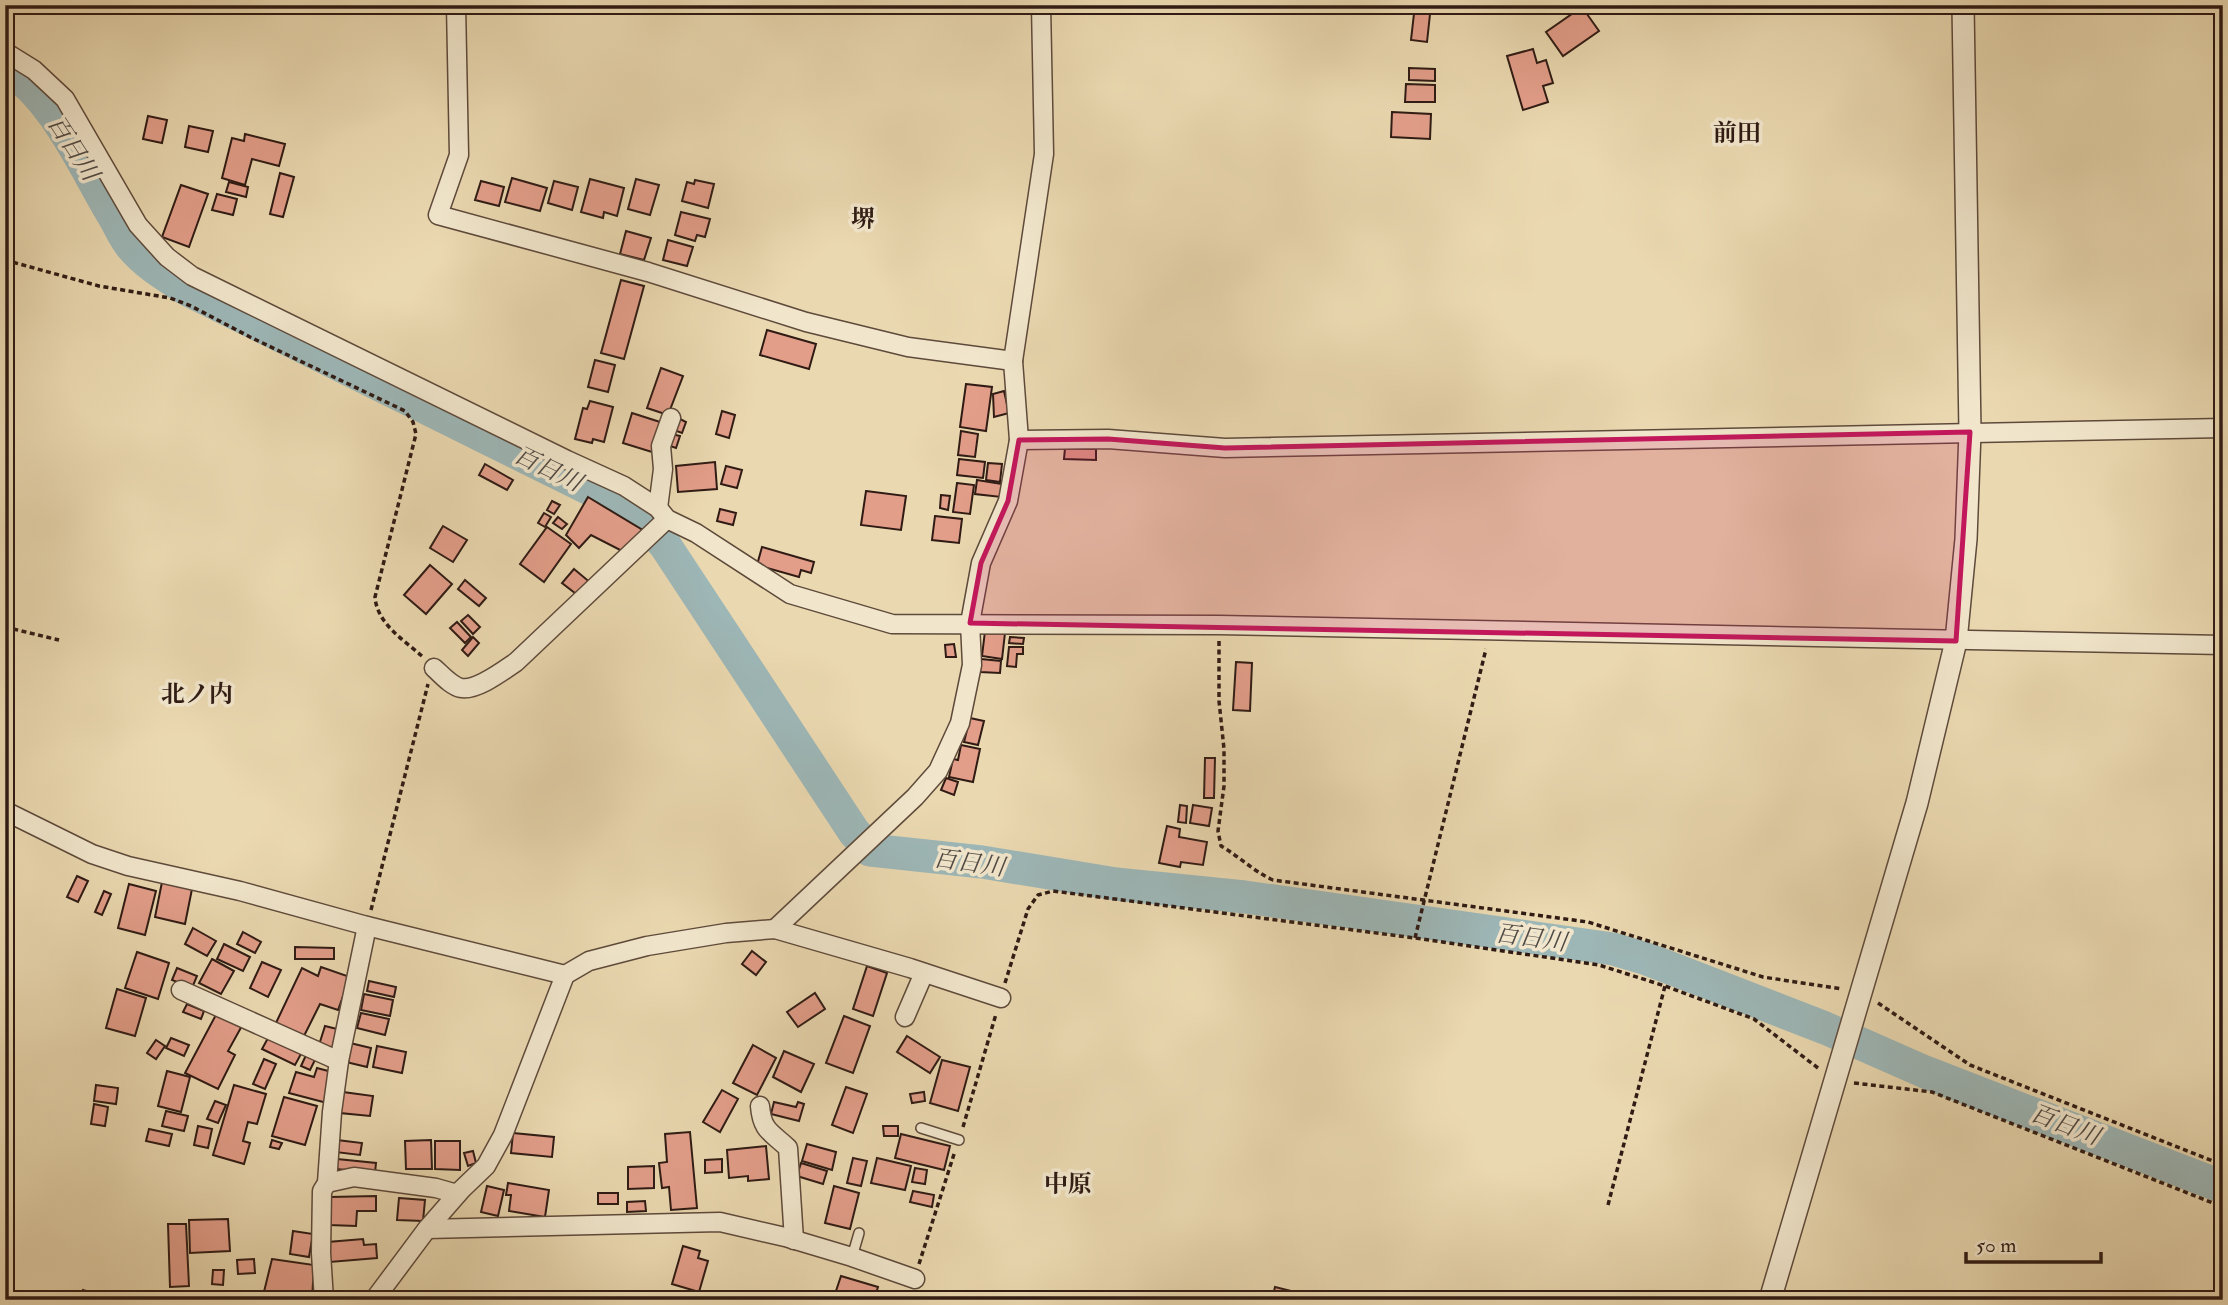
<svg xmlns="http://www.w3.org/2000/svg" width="2228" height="1305" font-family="'IM FELL Double Pica','Noto Serif JP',serif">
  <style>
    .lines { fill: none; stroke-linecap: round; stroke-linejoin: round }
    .river { stroke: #9db7b7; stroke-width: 33 }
    .building { fill: #e39e8a; stroke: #2f1b14; stroke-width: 2 }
    .service-casing { stroke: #5e4a3b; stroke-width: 12 }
    .minor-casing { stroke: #5e4a3b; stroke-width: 21 }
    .tertiary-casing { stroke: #5e4a3b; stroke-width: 24 }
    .path { stroke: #2f1b14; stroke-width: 3.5; stroke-dasharray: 5 3.5; stroke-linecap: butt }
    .service { stroke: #f1e6cc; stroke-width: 9 }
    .minor { stroke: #f1e6cc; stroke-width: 18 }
    .tertiary { stroke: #f1e6cc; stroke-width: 21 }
    .marked { fill: #c2185b; fill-opacity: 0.2; stroke: #c2185b; stroke-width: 5; stroke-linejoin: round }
    .labels { text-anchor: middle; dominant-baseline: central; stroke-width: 7; stroke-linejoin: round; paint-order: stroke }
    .neighbourhood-label { font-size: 24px; font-weight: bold; fill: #2f1b14; stroke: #f1e6cc }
    .water-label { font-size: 24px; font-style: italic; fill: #504a45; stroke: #f1e6cc }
  </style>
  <rect width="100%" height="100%" fill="#ead8b0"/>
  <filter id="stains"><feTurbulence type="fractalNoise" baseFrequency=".00286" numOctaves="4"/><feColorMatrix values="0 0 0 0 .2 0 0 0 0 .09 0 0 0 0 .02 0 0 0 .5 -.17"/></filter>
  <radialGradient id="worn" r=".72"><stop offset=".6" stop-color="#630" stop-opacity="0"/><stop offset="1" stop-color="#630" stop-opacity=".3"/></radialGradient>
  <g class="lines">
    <path class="river" d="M5,67C54,96 84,167 113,215C119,225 124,238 132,247C147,265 168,277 188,290L620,504L645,523L665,545L854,832L870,850L982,862L1116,884L1245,897L1613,949L1647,959L1825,1028L1925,1072L2223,1187"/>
  </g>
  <g class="building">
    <path d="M1415,5H1431L1427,42L1411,40Z"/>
    <path d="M1554,5H1570L1559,13Z"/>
    <path d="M1582,7L1599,31L1563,56L1546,32Z"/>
    <path d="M1533,49L1537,63L1546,60L1553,83L1543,86L1548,102L1523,110L1507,56Z"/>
    <path d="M1409,68L1435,69V81L1409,80Z"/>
    <path d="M1406,84L1435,85V102H1405Z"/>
    <path d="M1392,112L1431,114L1430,139L1391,137Z"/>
    <path d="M148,116L167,120L162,143L143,139Z"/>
    <path d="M189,126L213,131L208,152L185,147Z"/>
    <path d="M245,134L285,144L279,166L252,159L245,185L222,178L232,138L244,141Z"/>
    <path d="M280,173L294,177L283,217L270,214Z"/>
    <path d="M512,178L547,188L540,211L505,202Z"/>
    <path d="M590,179L624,188L617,216L604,212L603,218L581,212Z"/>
    <path d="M636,179L659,185L650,215L628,209Z"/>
    <path d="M695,180L714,184L708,208L682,201L687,182L694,184Z"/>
    <path d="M481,181L504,187L499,206L475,200Z"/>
    <path d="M554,181L578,187L572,210L548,203Z"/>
    <path d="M229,182L248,187L246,197L226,192Z"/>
    <path d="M181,185L208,194L189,247L162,237Z"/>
    <path d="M217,194L237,199L233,215L212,210Z"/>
    <path d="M681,212L710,219L705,237L697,235L695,241L675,235Z"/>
    <path d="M626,231L651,238L644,260L620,254Z"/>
    <path d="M668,240L693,247L687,266L663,260Z"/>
    <path d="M621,280L644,286L624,359L601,353Z"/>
    <path d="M767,330L816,344L809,369L760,355Z"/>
    <path d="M595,360L615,365L608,392L588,387Z"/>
    <path d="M661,368L683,376L668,415L647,408Z"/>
    <path d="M966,384L992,387L986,431L960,427Z"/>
    <path d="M1004,391L1009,413L994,417L993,394Z"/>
    <path d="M590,401L613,407L604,442L593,439L592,443L575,439L583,408L587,409Z"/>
    <path d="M722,411L735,415L729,438L716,434Z"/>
    <path d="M632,413L660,422L652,452L623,443Z"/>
    <path d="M676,417L686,422L682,433L671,429Z"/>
    <path d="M961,431L978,434L975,457L958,455Z"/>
    <path d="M671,434L680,436L676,448L667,445Z"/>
    <path d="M1065,448L1096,449V460L1064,459Z"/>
    <path d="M959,459L985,462L983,478L957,475Z"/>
    <path d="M715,462L717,489L678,492L676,466Z"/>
    <path d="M988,463L1002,464L1000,482L986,480Z"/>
    <path d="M485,464L513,480L507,490L479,475Z"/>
    <path d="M726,466L742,470L737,488L721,484Z"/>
    <path d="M977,480L1002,484L1001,497L975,494Z"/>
    <path d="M957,483L974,485L970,514L953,512Z"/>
    <path d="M866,491L906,496L901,530L861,525Z"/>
    <path d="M941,495L950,496L948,510L940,508Z"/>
    <path d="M588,497L646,532L626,553L591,535L579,548L566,535Z"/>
    <path d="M552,501L560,505L554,514L547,510Z"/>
    <path d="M720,509L736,513L733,525L717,521Z"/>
    <path d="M544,513L551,517L545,527L538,523Z"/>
    <path d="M935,516L962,519L959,543L932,540Z"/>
    <path d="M558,517L567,524L562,529L553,523Z"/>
    <path d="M443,526L467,540L453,562L430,548Z"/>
    <path d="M547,527L571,544L544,582L520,564Z"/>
    <path d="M762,547L814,562L811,573L801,570L799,577L757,565Z"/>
    <path d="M430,565L452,584L426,614L404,595Z"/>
    <path d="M574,569L592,584L580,597L562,583Z"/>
    <path d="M465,580L486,598L479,606L458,589Z"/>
    <path d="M468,615L480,627L473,634L461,621Z"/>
    <path d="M457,622L471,637L465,643L450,628Z"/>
    <path d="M985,631L1005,633L1002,659L982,656Z"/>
    <path d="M473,637L479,643L468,656L462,650Z"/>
    <path d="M1010,637L1024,638L1023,644L1009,643Z"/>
    <path d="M954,644L956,657H946L945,645Z"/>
    <path d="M1009,647H1023V654H1017L1016,667L1007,666Z"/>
    <path d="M981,659L1001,661L1000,673L980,672Z"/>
    <path d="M1236,662L1252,663L1250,711L1233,710Z"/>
    <path d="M970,718L984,721L978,745L964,742Z"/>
    <path d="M961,745L980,749L973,782L949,777L953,759L958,760Z"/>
    <path d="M1205,758H1215L1214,798H1204Z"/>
    <path d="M946,778L958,782L954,795L941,790Z"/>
    <path d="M1180,805L1187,806L1186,823L1178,822Z"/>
    <path d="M1193,805L1212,808L1209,826L1190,823Z"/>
    <path d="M1167,826L1180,829L1179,837L1207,842L1203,865L1181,862L1180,867L1159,863Z"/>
    <path d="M77,876L88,881L78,902L67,897Z"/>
    <path d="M162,882L192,889L185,924L155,917Z"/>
    <path d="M129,884L156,891L145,935L118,928Z"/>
    <path d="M104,891L111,894L102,915L95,912Z"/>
    <path d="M193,928L216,941L207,956L185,944Z"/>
    <path d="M243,932L261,942L255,953L237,944Z"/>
    <path d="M224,944L250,957L243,971L217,959Z"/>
    <path d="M295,947L334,948V959H295Z"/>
    <path d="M752,951L766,962L756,975L742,964Z"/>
    <path d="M137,952L169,963L158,999L125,988Z"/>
    <path d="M212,959L234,971L221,994L199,983Z"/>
    <path d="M262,962L281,970L268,997L250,988Z"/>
    <path d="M867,966L887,973L873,1016L853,1009Z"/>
    <path d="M321,967L350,977L338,1010L320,1004L303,1038L275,1025L302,968L318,976Z"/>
    <path d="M177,968L197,976L192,988L172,980Z"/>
    <path d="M369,981L396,987L394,997L367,991Z"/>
    <path d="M117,989L146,998L135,1036L106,1028Z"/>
    <path d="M815,993L825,1009L798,1027L787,1012Z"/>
    <path d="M364,994L393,1000L390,1016L361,1010Z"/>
    <path d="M187,1004L204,1011L201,1019L183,1012Z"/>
    <path d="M218,1011L243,1024L228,1051L235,1055L218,1089L185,1073Z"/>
    <path d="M361,1013L389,1019L385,1035L357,1028Z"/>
    <path d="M844,1016L870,1026L853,1073L826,1063Z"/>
    <path d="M325,1026L337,1029L332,1049L319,1045Z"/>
    <path d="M907,1036L940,1057L930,1073L897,1052Z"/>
    <path d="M171,1038L189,1045L184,1056L166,1048Z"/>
    <path d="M268,1038L301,1054L295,1065L262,1049Z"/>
    <path d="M156,1040L165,1046L156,1059L147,1053Z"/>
    <path d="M350,1043L371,1048L367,1067L346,1062Z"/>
    <path d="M753,1045L776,1058L757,1095L733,1083Z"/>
    <path d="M377,1046L406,1052L402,1073L373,1067Z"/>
    <path d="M784,1051L814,1064L801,1092L773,1077Z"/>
    <path d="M307,1053L316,1058L310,1070L301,1066Z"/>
    <path d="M264,1059L276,1064L265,1089L253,1084Z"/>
    <path d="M942,1060L970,1067L958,1111L930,1103Z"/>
    <path d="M317,1068L332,1072L327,1103L289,1093L296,1072L314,1077Z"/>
    <path d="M167,1071L190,1077L181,1112L158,1106Z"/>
    <path d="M96,1085L118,1088L116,1104L94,1101Z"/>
    <path d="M234,1085L266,1094L257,1124L248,1122L243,1141L250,1143L244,1164L213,1155Z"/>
    <path d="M846,1087L867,1094L853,1133L832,1125Z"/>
    <path d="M722,1090L738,1099L720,1132L703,1122Z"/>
    <path d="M343,1092L373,1096L370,1116L340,1113Z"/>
    <path d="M924,1092L925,1101L912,1103L910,1094Z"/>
    <path d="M284,1097L317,1106L305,1145L272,1136Z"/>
    <path d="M215,1101L226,1105L218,1123L207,1119Z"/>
    <path d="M774,1102L796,1107L798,1102L804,1104L799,1121L771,1114Z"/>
    <path d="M94,1104L108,1107L105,1126L91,1124Z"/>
    <path d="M166,1111L188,1116L184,1131L162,1126Z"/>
    <path d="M198,1126L212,1129L208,1148L194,1145Z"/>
    <path d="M883,1126H898V1136H884Z"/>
    <path d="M149,1129L172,1134L169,1146L146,1141Z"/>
    <path d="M690,1132L697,1208L671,1210L669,1187L662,1188L659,1163L667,1162L665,1134Z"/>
    <path d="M513,1133L554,1137L552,1157L511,1153Z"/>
    <path d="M901,1134L950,1146L944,1170L895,1158Z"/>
    <path d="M272,1140L282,1143L279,1149L270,1147Z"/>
    <path d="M337,1140L362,1143L360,1155L335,1152Z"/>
    <path d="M431,1140L432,1169H406L405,1141Z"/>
    <path d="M435,1141H460V1170L435,1169Z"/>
    <path d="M807,1144L836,1152L832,1170L802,1161Z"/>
    <path d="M766,1146L769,1179L748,1181V1176L729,1178L727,1150Z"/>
    <path d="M473,1151L476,1163L468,1166L464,1153Z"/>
    <path d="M853,1158L867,1161L861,1186L847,1183Z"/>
    <path d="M877,1158L911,1166L905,1190L871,1183Z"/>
    <path d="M337,1159L376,1163L375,1173L336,1169Z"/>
    <path d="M722,1159V1172L705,1173V1160Z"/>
    <path d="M801,1163L827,1171L823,1184L797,1176Z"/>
    <path d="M654,1166V1188L628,1189V1167Z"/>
    <path d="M915,1168L927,1170L925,1184L912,1182Z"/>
    <path d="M5,1180H10L11,1201H5Z"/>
    <path d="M508,1183L549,1190L545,1217L509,1211L511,1195H506Z"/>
    <path d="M487,1186L504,1190L498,1216L481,1212Z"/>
    <path d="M834,1186L859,1193L850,1229L825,1223Z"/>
    <path d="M913,1191L934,1195L932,1207L910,1202Z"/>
    <rect x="598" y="1193" width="20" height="11"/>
    <path d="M376,1196V1211H357L356,1226L329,1225L330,1197Z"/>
    <path d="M399,1198L425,1200L423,1221L397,1220Z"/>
    <path d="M645,1201L646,1211L627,1212V1202Z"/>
    <path d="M228,1219L230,1251L190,1253L189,1220Z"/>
    <path d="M168,1224H186L189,1286L170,1287Z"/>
    <path d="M293,1231L313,1234L309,1257L290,1254Z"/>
    <path d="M363,1239L364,1245L376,1244L377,1258L330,1262L328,1242Z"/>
    <path d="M683,1246L700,1251L698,1258L708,1261L699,1292L672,1284Z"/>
    <path d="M254,1259L255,1273L238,1274L237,1260Z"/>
    <path d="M272,1259L314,1265L312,1300L294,1298L293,1300H262Z"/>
    <path d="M213,1270H224L223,1285L212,1284Z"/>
    <path d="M841,1276L878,1287L874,1300H833Z"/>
    <path d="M1275,1287L1327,1300H1272Z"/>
    <path d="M83,1290L102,1296L100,1300H80Z"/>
    <path d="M37,1293L50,1295L49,1300H36Z"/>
    <path d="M58,1294L78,1300H56Z"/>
  </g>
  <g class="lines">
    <defs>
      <g id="service">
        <path d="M921,1128L959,1140"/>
        <path d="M852,1257L859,1233"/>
      </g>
      <g id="minor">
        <path d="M456,5L459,155L438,215L648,272L806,322L908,347L1013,361"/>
        <path d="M5,52L34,70L65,99L138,225L167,257L192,276L567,460L624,486L658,508L667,519L696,533L790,594L892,624L1219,625L2223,645"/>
        <path d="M1019,440L1108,439L1225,448L2223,428"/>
        <path d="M658,508L663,469L661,446L671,418"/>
        <path d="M434,668C441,674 451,686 461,688C477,691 504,670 516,662L667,519"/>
        <path d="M5,811L92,854L128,866L240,891L367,926L565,975"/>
        <path d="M775,929L915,797L938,771L960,723L972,665L970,623L981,563L1008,501L1019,440L1013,361L1044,154L1041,5"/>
        <path d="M181,990L339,1061"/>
        <path d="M905,1017L924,973"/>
        <path d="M760,1106C762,1131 771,1132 788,1148L794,1240"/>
        <path d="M327,1183L332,1112L339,1061L367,926"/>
        <path d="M427,1229L720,1222L785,1237L852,1257L915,1279"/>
        <path d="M324,1300L321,1253L322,1191L327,1183L354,1177L436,1188L457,1194"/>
        <path d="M374,1300L427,1229L461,1190L486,1166L503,1135L565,975L589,961L647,946L726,933L775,929L910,968L1001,998"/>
      </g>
      <path id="tertiary" d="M1770,1300L1917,803L1956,641L1966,539L1970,432L1963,5"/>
    </defs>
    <use href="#service" class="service-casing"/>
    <use href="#minor" class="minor-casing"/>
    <use href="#tertiary" class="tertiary-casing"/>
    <g class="path">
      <path d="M5,260L99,286L170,298L191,306L250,337L405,411L413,422L416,434L375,597C377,624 404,640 423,657"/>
      <path d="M5,627L59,640"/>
      <path d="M1219,641V701L1224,749V786L1218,831L1221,846C1240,857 1253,871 1273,880L1588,922L1763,977L1842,989"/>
      <path d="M371,910L428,684"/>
      <path d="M1415,938L1486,649"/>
      <path d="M1005,983L1028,909L1038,895L1053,891L1415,938L1599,965L1665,986L1754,1019L1818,1068"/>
      <path d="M1878,1003L1970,1065L2223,1165"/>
      <path d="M1854,1083L1932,1092L2223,1207"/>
      <path d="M963,1127L996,1014"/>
      <path d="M1608,1205L1665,986"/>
      <path d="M919,1264L955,1151"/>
    </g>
    <use href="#service" class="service"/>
    <use href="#minor" class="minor"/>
    <use href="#tertiary" class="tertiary"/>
  </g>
  <path class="marked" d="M1970,432L1956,641L970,623L981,563L1008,501L1019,440L1108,439L1225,448Z"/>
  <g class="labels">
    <g class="neighbourhood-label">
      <text x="1737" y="133">前田</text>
      <text x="863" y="219">堺</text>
      <text x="197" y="694">北ノ内</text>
      <text x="1068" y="1184">中原</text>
    </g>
    <g class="water-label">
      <text transform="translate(73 148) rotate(57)">百日川</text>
      <text transform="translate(548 469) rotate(26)">百日川</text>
      <text transform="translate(969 863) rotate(8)">百日川</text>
      <text transform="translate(1531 938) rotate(8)">百日川</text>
      <text transform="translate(2065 1125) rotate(21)">百日川</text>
    </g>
  </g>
  <rect width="2228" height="1305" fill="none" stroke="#ead8b0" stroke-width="28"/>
  <rect x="7" y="7" width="2214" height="1291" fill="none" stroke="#2f1b14" stroke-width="3.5"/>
  <rect x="14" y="14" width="2200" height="1277" fill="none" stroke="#2f1b14" stroke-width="2"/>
  <path d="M1966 1252v10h135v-10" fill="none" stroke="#2f1b14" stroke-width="3.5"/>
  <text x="1976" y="1252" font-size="21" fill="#2f1b14" stroke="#f1e6cc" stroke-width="5" paint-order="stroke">50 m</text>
  <rect width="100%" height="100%" filter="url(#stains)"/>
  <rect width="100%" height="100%" fill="url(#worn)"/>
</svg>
